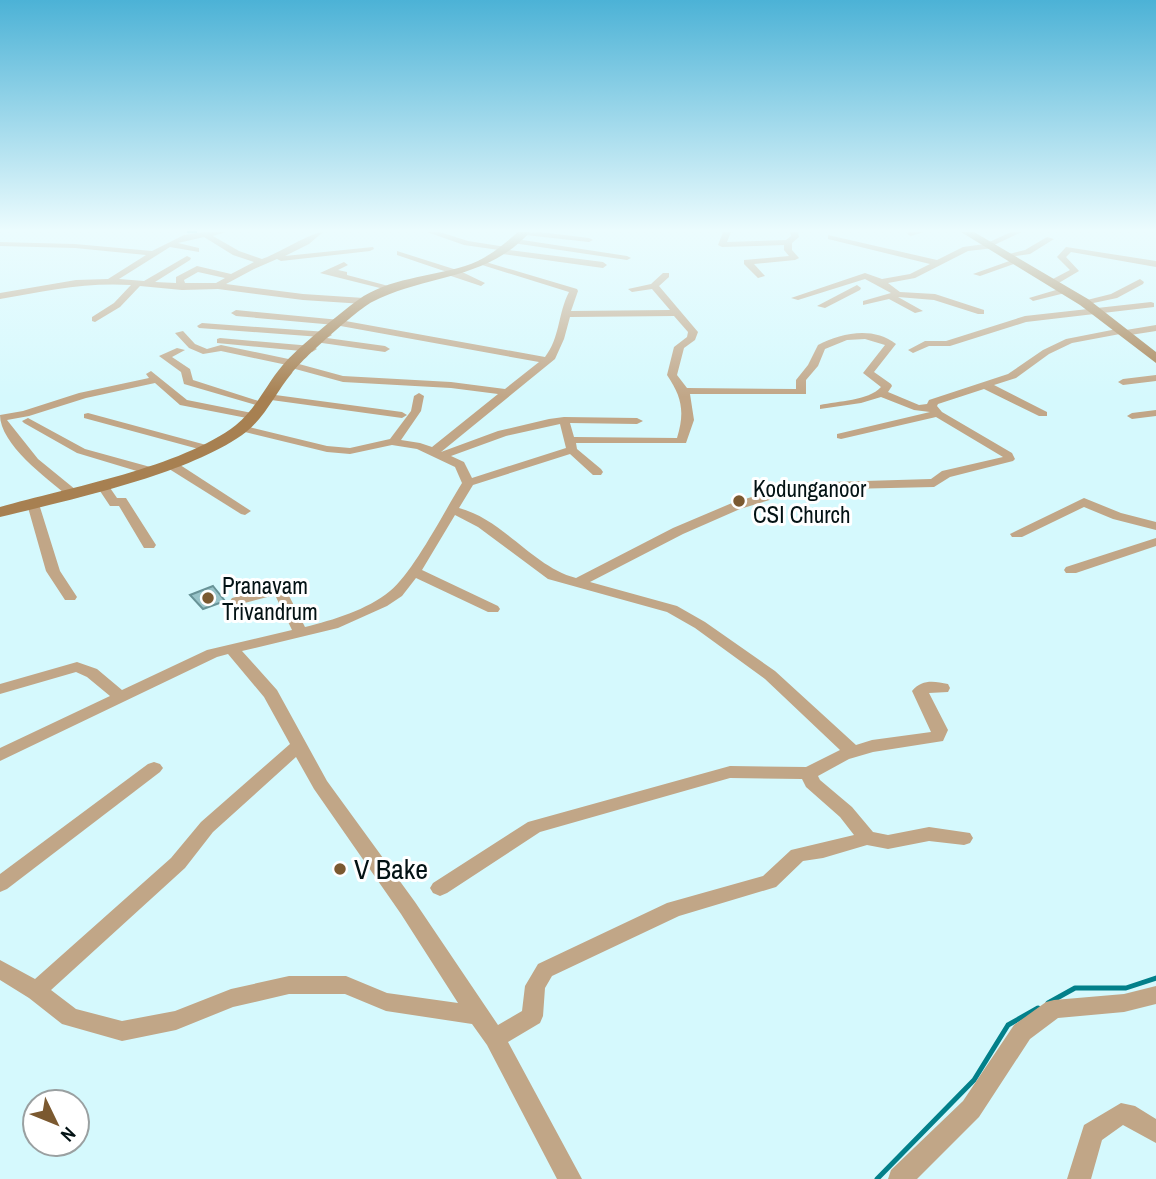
<svg xmlns="http://www.w3.org/2000/svg" width="1156" height="1179" font-family="'Archivo Narrow',sans-serif">
  <style>
    .lines { fill: none; stroke-linecap: round; stroke-linejoin: round }
    .stream-far1 { stroke: #02808a; stroke-width: 2.5 }
    .stream { stroke: #02808a; stroke-width: 5 }
    .building { fill: #98c4c9; stroke: #689397; stroke-width: 2 }
    .street { fill: #c1a687; fill-rule: evenodd }
    .secondary { fill: #a78051; fill-rule: evenodd }
    .poi-dot { fill: #7b5930; stroke: #fff; stroke-width: 2.5 }
    .labels { text-anchor: middle; dominant-baseline: central; stroke-width: 6; stroke-linejoin: round; paint-order: stroke }
    .poi-label { font-size: 23px; fill: #031214; stroke: #fff; text-anchor: start }
    .near-poi-label { font-size: 28px; fill: #031214; stroke: #fff; text-anchor: start }
  </style>
  <rect width="100%" height="100%" fill="#d5f9fd"/>
  <g class="lines">
    <path class="stream-far1" d="M188,232H196"/>
    <g class="stream">
      <path d="M1048,1003L1075,988H1126L1156,978"/>
      <path d="M877,1179L974,1080L1008,1025L1038,1008"/>
    </g>
  </g>
  <path class="building" d="M213,586L225,601L203,609L190,595Z"/>
  <g class="lines">
    <g class="street">
      <path d="M203,232H226L213,236L239,251L262,259C277,254 312,232 323,232L309,244L285,256L373,247L374,249L370,251L281,261L277,259L254,269L226,284L303,294L364,298L369,301L364,304L303,300L218,289L182,290L140,286L120,307L95,322L92,321V317L114,303L131,285C86,282 44,291 0,299V293L76,280L108,279L146,255L75,248L0,246V242L75,244L152,251L184,235ZM204,237L233,255L254,262L231,274L197,266L176,277V283L155,282L190,260L191,258L187,256L144,281L119,279L170,247L199,252V248L178,243ZM198,272L225,278L216,283H185L184,280Z"/>
      <path d="M427,232H440L468,241L506,247H509V250L603,262L607,265L603,268L502,254H499V250L464,245Z"/>
      <path d="M540,232L589,238L593,240L589,242L525,235L521,233Z"/>
      <path d="M723,232H731L727,242L786,240L791,236L790,232H798L799,237L792,243V250L799,258L795,260L754,264L765,276L758,278L744,264V260L789,256L784,250V245L722,247L718,245Z"/>
      <path d="M909,232H924L911,236L907,234Z"/>
      <path d="M1011,232H1022L994,245V248L968,251L915,278L888,283L900,292L935,294L984,310V314H978L934,300L898,297L923,311L915,313L889,299L863,305V301L891,293L865,279L798,300L791,298L865,273L882,279L910,274L930,264L828,239V235L937,260L963,247L985,244Z"/>
      <path d="M1047,237L1054,239L1030,254L1009,257L1005,255L1025,250Z"/>
      <path d="M516,239L627,256L631,258L627,260L513,243V239Z"/>
      <path d="M1066,247L1156,261V267L1071,252L1066,257L1079,271L1057,284H1051V280L1070,270L1057,257Z"/>
      <path d="M397,251L460,271L485,283L481,286L451,276L450,273L397,255Z"/>
      <path d="M1015,259L1022,261L980,276L973,274Z"/>
      <path d="M479,260L577,289L578,291L571,311L670,310L652,289L632,292L628,289L651,284L663,273H669V277L659,286L698,332L695,340L684,348L677,375L687,388L796,389V380L808,365L818,345C841,333 873,326 896,344L874,372L891,384L892,386L888,392L919,405L927,404L929,400L1008,374L1043,350L1066,339L1122,328L1126,330L1156,325V331L1124,336L1120,334L1072,343L1049,354L1016,378L994,385L1047,412V416H1039L984,389L938,404L937,406L942,412L1012,453L1015,459L1013,461L950,477L934,487L803,490L740,509L683,534L590,582L677,606L705,622L775,671L856,745L872,740L931,732L912,691C922,679 934,681 948,684L950,688L948,692L929,693L948,730L943,741L873,752L849,759L818,776L820,780L852,807L873,832L888,835L929,827L970,833L973,838L970,843L964,845L929,841L888,849L867,845L823,858L803,861L776,887L679,916L552,976L545,988L543,1016L540,1023L508,1042L582,1179H557L487,1045L472,1024L386,1011L345,994H289L233,1007L176,1030L122,1041L62,1024L29,998L0,980V960L35,979L171,858L201,822L290,744L264,697L228,654L217,657L0,761V748L110,696L87,677L76,672L0,694V684L77,662L97,669L122,690L207,650L292,630L275,595L237,605L230,601L232,598L279,586L286,590L305,627C333,620 367,610 390,591C413,573 445,510 462,483L455,467L417,449L392,445L350,454L327,452L237,430L235,428L241,425L327,446L350,448L390,439L411,411L414,396L419,393L424,396L421,411L401,440L420,443L432,447L498,394L451,388L343,382L288,367L287,365L221,351L203,354L189,348L175,333L183,331L195,344L207,349L221,345L298,361L299,364L343,376L451,382L505,389L539,362L335,325L236,316L231,313L236,310L340,320L545,357C560,338 558,313 569,292L479,264ZM674,316L688,332L687,337L674,347L667,375C682,397 685,412 677,438L574,437L570,423L637,424L643,421L637,418L564,417L549,419L498,431L441,452L555,359L564,339L570,317ZM865,339L885,345L863,373L881,387C868,401 838,401 820,405V409L861,403L881,397L914,410L930,412L837,434V438L841,439L936,417L1003,457L942,471L931,479L798,483L732,503L673,528L576,578C532,566 504,520 459,508L473,485L570,454L593,475H601L603,472L601,469L577,449L576,443H686L694,420L690,394H806V380L818,366L825,349L847,340ZM560,424L566,448L472,478L464,462L451,456L506,436ZM455,515L478,527L548,579L667,612L695,628L765,679L840,750L806,767L730,766L528,822L433,883L430,888L433,893L440,896L447,893L540,832L730,778L802,779L806,787L840,817L854,835L791,850L763,876L667,903L538,964L525,986L522,1011L498,1025L415,902L327,781L277,690L242,651L338,628L387,606L402,596L416,578L488,612H498L500,609L498,606L422,570ZM296,757L314,789L401,914L458,1003L387,993L346,976H289L231,989L175,1011L122,1021L76,1009L51,990L185,868L213,832Z"/>
      <path d="M344,262L348,265L338,270L347,272V275L396,288L392,291L320,273Z"/>
      <path d="M1140,279L1144,282L1143,284L1117,298L1084,305L1079,302L1111,294Z"/>
      <path d="M857,285L861,288L860,290L825,308L817,306Z"/>
      <path d="M1066,287L1070,290L1069,292L1033,301L1029,298Z"/>
      <path d="M1151,302L1154,303V307L1026,322L950,346H929L913,353L908,350L925,341H946L1025,316Z"/>
      <path d="M202,323L327,332L332,335L327,338L385,346L390,349L385,352L322,343L317,340L321,337L199,328L197,326Z"/>
      <path d="M220,338L312,346L317,349L312,352L217,343V339Z"/>
      <path d="M177,348L185,350L172,357L190,369L193,380L268,404L263,407L184,384L181,372L159,356Z"/>
      <path d="M151,371L187,400L252,413L257,416L252,419L180,405L155,383L86,398L29,416L7,420L38,459L76,490L78,493L72,497L68,496C46,478 0,444 0,415L23,411L79,393L149,378L146,374Z"/>
      <path d="M1156,375V381L1123,385L1118,382L1123,379Z"/>
      <path d="M268,394L402,412L407,415L402,418L264,399L263,397Z"/>
      <path d="M1156,410V416L1132,419L1127,416L1132,413Z"/>
      <path d="M88,413L210,446L212,448L206,451L84,418V414Z"/>
      <path d="M28,418L85,449L154,468L156,471L150,475L77,453L24,423L22,421Z"/>
      <path d="M170,460L174,461L251,511L245,515L241,514L166,467L164,464Z"/>
      <path d="M102,481L106,482L117,498H126L156,545L154,548H144L119,506H110L96,485Z"/>
      <path d="M1084,498L1121,513L1156,522V530L1113,519L1084,507L1022,537H1012L1010,534Z"/>
      <path d="M33,500L39,504L60,571L77,597L75,600H65L46,571L27,504Z"/>
      <path d="M1156,538V546L1076,573H1066L1064,570L1066,567Z"/>
      <path d="M154,762L160,764L163,768L160,772L7,889L0,892V874L148,764Z"/>
      <path d="M1156,986V1004L1124,1012L1058,1018L1030,1039L979,1117L917,1179H888L891,1170L963,1101L1014,1025L1046,1002L1054,1000L1124,994Z"/>
      <path d="M1121,1103L1135,1106L1156,1119V1143L1123,1125L1102,1140L1091,1179H1067L1084,1125Z"/>
    </g>
    <g class="secondary">
      <path d="M518,232H530C486,281 426,274 372,302C357,310 302,359 292,373C276,392 266,416 246,432C191,474 69,500 0,517V507C67,488 182,467 236,425C256,409 266,385 282,366C297,348 339,314 358,300C388,278 430,277 465,266C485,260 502,246 518,232Z"/>
      <path d="M961,232H974L1088,299L1156,352V363L1080,305Z"/>
    </g>
  </g>
  <linearGradient id="sky" x2="0" y2="1"><stop stop-color="#4cb2d6"/><stop offset="0.58" stop-color="#ecfcfe"/><stop offset="1" stop-color="#ecfcfe" stop-opacity="0"/></linearGradient>
  <rect width="1156" height="397" fill="url(#sky)"/>
  <g class="poi-dot">
    <circle cx="739" cy="501" r="7"/>
    <circle cx="208" cy="598" r="7"/>
    <circle cx="340" cy="869" r="7"/>
  </g>
  <g class="labels">
    <g class="poi-label">
      <text x="753" y="488">Kodunganoor<tspan x="753" dy="26">CSI Church</tspan></text>
      <text x="222" y="585">Pranavam<tspan x="222" dy="26">Trivandrum</tspan></text>
    </g>
    <g class="near-poi-label">
      <text x="354" y="869">V Bake</text>
    </g>
  </g>
  <g transform="translate(56 1123) rotate(133)"><circle r="33" fill="#ffffff" stroke="#9aa0a1" stroke-width="2"/>
  <path d="M0-5L12 26L0 18L-12 26Z" fill="#7b5930"/>
  <text y="-10" font-size="19" font-weight="bold" text-anchor="middle" fill="#031214">N</text>
  </g>
</svg>
